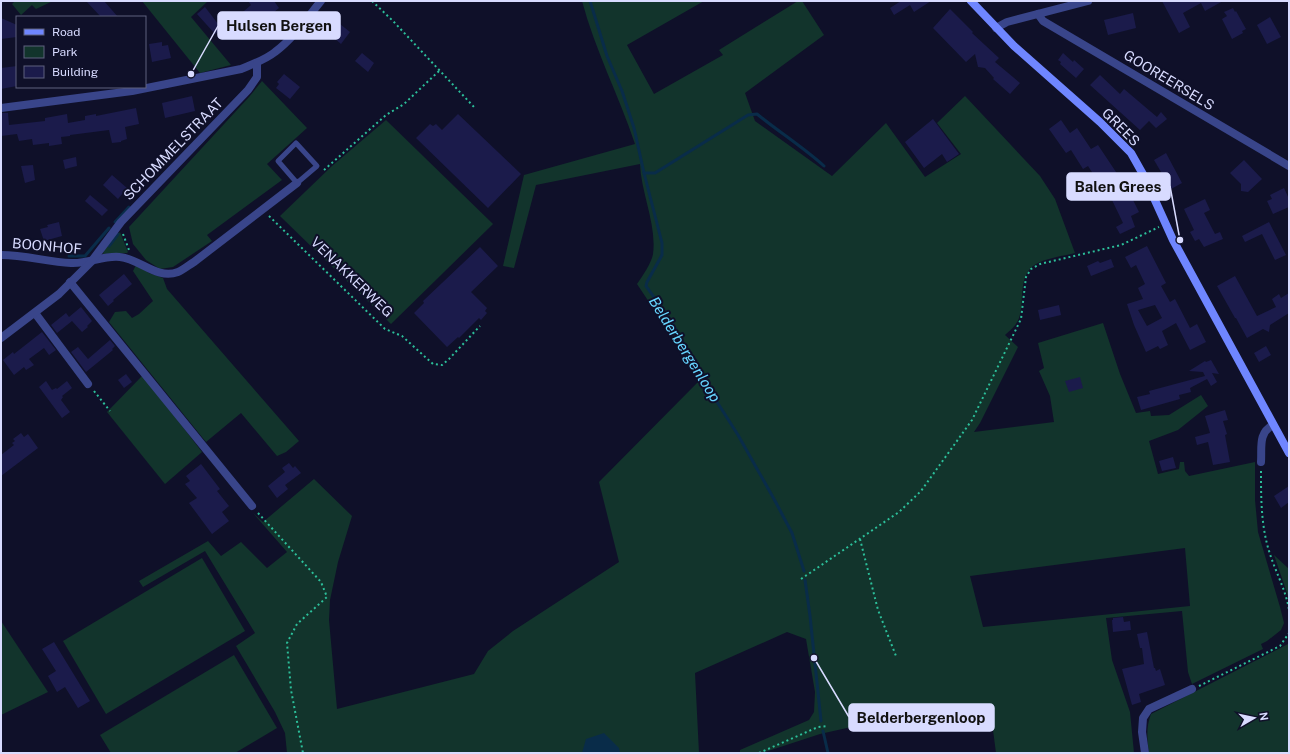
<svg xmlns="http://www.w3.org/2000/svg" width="1290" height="754" font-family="'Public Sans',sans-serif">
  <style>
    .green { fill: #12342c; fill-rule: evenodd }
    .water { fill: #092c49 }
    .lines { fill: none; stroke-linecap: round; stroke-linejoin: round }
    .stream { stroke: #092c49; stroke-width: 3 }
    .building { fill: #1b1b4b; fill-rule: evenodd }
    .path { stroke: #2cbf9a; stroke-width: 2; stroke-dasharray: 2 3; stroke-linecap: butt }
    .lane { stroke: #39458a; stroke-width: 5 }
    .street { stroke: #39458a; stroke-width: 8 }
    .secondary { stroke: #6f86ff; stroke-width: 8 }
    .labels { text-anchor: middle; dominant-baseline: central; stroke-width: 4; stroke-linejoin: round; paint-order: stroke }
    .street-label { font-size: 14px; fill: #d8dbff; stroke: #0f1029 }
    .water-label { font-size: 15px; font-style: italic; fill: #66d5ff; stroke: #0f1029 }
    .leader { fill: none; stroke: #d8dbff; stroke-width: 1.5 }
    .callout-dot { fill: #d8dbff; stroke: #0f1029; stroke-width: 1.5 }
    .callout { fill: #d8dbff; stroke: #d8dbff; stroke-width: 1.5 }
    .callout-label { font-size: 15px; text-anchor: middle; font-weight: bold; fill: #111 }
  </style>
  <rect width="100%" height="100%" fill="#0f1029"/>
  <g class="green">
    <path d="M15,1H53L36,9L32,5L21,15L12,4Z"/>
    <path d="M142,1H208L191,17L231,65L200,73Z"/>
    <path d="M582,1H704L627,45L654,94L723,55L719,50L798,1H802L824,35L745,93L755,121L832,176L886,123L925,177L961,154L937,123L965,96L1040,176L1055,199L1075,253C1064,256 1046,258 1036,264C1017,275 1025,301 1019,318C1016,326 1011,330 1005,335L1018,347L980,423L974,432L1054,422L1050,396L1039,371L1044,368L1038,343L1103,323L1120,374L1136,413L1150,411L1151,416L1169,415L1201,395L1208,406L1178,430L1149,441L1158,474L1179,469L1180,462H1184L1185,471L1189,476L1255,462V500L1258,532L1280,607L1284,623L1281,630L1267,641L1261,644L1263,649L1192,684L1188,672L1182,611L1106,618L1112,660L1130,712L1134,753H996L990,707L899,727L896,717L820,734L762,753H740V750L809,720L814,712L815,692L806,639L787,632L695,673L699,753H287L285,733L275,712L236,646L255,633L205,551L143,587L139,581L208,541L221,556L241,542L267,568L287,552L253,513L263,522L314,479L352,516L338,562L330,600L329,620L337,709L474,674L488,651L513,631L619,562L599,482L698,382L693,368L637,284C642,277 652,262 653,254C657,225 641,193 640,164L536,185L514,268L503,266L524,175L635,144C619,96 595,50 582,1ZM1185,548L1190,606L983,627L970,576Z"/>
    <path d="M262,81L307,128L267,164L282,180L207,235L212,241L173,267L160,269L146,260L133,244L129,227L249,97Z"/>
    <path d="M386,120L493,224L391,324L280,216L332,166Z"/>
    <path d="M120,232L128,252L127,253L103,254L104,250Z"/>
    <path d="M136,265L149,273L163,278L167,289L299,441L286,452L277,456L241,413L206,442L109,322L115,312L126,311L132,318L139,314L153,301L133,271Z"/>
    <path d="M143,375L202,452L165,484L107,412Z"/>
    <path d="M1274,555L1289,569V599Z"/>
    <path d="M202,558L245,631L106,714L63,641Z"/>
    <path d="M1,621L48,692L1,715Z"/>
    <path d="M1289,643V753H1149C1147,739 1146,727 1151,714L1288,644Z"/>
    <path d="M234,655L277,728L235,753H111L100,735Z"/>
  </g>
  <path class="water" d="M604,733L619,748L620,753H582L586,739Z"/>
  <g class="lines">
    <g class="stream">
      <path d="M590,1L607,56L622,91L634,128L644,173L662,243V255L647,282L646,286L671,321L705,383L738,435L774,499L792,533L804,571"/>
      <path d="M644,173H655L748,115L757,114C779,132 803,147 824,166"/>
      <path d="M115,222L129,207"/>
      <path d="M109,246L118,234"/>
      <path d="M69,256H85L109,228"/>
      <path d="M805,580L810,616L821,721"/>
      <path d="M823,731L828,753"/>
    </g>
  </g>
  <g class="building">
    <path d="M86,1H104L118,17H101Z"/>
    <path d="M248,1H274L279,8L264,20L260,16L248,26L251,30L244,36L239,30L223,29L251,5Z"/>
    <path d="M901,1H931L914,12L910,5L894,15L890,8Z"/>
    <path d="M1162,1H1223L1205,11L1201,3L1183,13L1190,27L1179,33Z"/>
    <path d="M205,7L222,29L215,34L197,14Z"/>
    <path d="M1233,8L1235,12L1236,11L1246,29L1242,31L1243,33L1232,39L1222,19L1227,16L1224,12Z"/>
    <path d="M950,9L973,32L972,33L999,58L995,62L1020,83L1010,94L993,79L994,78L985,68L978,67L975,54L966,62L933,28Z"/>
    <path d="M1133,13L1136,28L1108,35L1104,20Z"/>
    <path d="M1270,17L1281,37L1267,44L1257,25Z"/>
    <path d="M1,18L17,25V37L1,39Z"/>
    <path d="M335,20L350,32L341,44L326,31Z"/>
    <path d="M162,42V46L168,45L171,58L152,62L149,44Z"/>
    <path d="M362,53L374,63L368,72L355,61Z"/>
    <path d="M1063,53L1073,62L1074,60L1084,69L1076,78L1060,64L1061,62L1058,60Z"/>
    <path d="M17,66V86L1,89V68Z"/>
    <path d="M1157,67L1163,75L1156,81L1149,73Z"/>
    <path d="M284,74L300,87L290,99L276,88L279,84L277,82Z"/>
    <path d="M1100,75L1120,94L1124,89L1157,117L1161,112L1167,119L1156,128L1149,121L1140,130L1090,85Z"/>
    <path d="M192,96L195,111L165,118L162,103Z"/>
    <path d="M136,108L139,124L125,127L127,139L121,141V142L112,143L109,130L70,135V136L61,137L62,144L49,146V143L33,145L32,139L19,141L17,134L1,136V113H8L9,125L45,121V118L67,114L68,123L85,120V116L96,114V116Z"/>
    <path d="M458,114L521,174L488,208L416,138L430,124L433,126L436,124L442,130Z"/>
    <path d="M933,119L959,154L947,162L942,154L924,168L905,142Z"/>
    <path d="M1061,120L1070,133L1077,128L1091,149L1098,145L1118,175L1106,182L1103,177L1097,180L1088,166L1083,169L1071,150L1066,153L1049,129Z"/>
    <path d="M1166,153L1182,183L1171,189L1154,160Z"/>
    <path d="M76,157L77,166L65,169L63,160Z"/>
    <path d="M1244,160L1262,179L1248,192L1241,191V184L1230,173Z"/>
    <path d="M33,165L35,180L25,183L21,166Z"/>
    <path d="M112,175L127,188L118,199L103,185Z"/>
    <path d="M1284,188L1289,199V207L1273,214L1267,201L1272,199L1270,195Z"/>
    <path d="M1123,191L1130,194L1139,212L1131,216L1135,227L1120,234L1116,227L1123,223L1112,200L1118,197L1117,194Z"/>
    <path d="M90,195L108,210L102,216L85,201Z"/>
    <path d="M1205,199L1210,210L1204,213L1215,234L1220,232L1223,239L1204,247L1199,239L1195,241L1190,232L1194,230L1184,209Z"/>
    <path d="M59,222L62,236L44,241L40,229L48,227L47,225Z"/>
    <path d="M1269,222L1286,255L1275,260L1262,234L1245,242L1242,236Z"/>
    <path d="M1147,246L1166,283L1161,286L1170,302L1175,299L1190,328L1197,324L1206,342L1190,350L1176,323L1162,331L1168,345L1160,349L1158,346L1146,352L1134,325L1127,304L1143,299L1138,288L1145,284L1136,265L1131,268L1125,257ZM1155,305L1162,318L1147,326L1138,310Z"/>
    <path d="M480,247L498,266L471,292L487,308L485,311L487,313L481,320L479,318L459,338L458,337L447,347L414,313L424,303L423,301Z"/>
    <path d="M1111,259L1114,267L1091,276L1087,266L1098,261L1100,263Z"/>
    <path d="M124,274L132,284L113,300L114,301L108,306L99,295Z"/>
    <path d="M1235,276L1257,316L1276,307L1272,299L1279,294L1281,298L1289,293V313L1270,325L1269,332L1263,329L1247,338L1236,318H1235L1217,286Z"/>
    <path d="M1059,305L1061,315L1040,320L1038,310Z"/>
    <path d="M81,307L92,321L87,326L88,327L82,332L72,321L57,333L51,325L66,313L69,317Z"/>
    <path d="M42,332L56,350L49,355L44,348L29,359L34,365L26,370L24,367L14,375L3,360L13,352L14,354Z"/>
    <path d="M110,340L115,346L112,349L113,350L86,372L71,352L78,347L88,359Z"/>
    <path d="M1266,346L1271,355L1259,362L1254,353Z"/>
    <path d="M1211,360L1219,374L1212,373L1217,382L1211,386L1207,379L1190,388L1191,392L1179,395L1180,399L1141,410L1137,397L1150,394L1149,391L1205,376L1203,372L1189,371L1205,361L1206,362Z"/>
    <path d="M126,374L132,382L124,388L118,380Z"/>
    <path d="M1080,377L1083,388L1069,392L1065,381Z"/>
    <path d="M46,381L52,390L56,388L57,389L67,381L72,388L62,396L63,397L61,400L70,412L62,418L39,387Z"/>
    <path d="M1225,410L1228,420L1223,421L1227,434L1225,435L1230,462L1213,465L1208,442L1197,445L1195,437L1210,433L1205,416Z"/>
    <path d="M21,433L24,437L28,434L38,448L1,476V455L14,445L12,443L15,441L13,439Z"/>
    <path d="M1173,457L1176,468L1162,471L1159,461Z"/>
    <path d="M289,463L293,468L295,466L301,473L285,485L288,489L277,498L268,486L285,472L282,468Z"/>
    <path d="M201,464L220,489L217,491L229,506L222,512L229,521L212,534L189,503L197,498L185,484L190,481L186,476Z"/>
    <path d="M1289,486V502L1281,508L1274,496Z"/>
    <path d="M1123,617L1124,622L1130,621L1131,630L1113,632L1112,620H1113V618Z"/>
    <path d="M1147,632L1154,668H1155L1156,671L1160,669L1165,685L1139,694L1141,702L1132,705L1122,669L1144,664L1142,648H1140L1137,634Z"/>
    <path d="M54,642L90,701L78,708L65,687L57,692L48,676L56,671L42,649Z"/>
  </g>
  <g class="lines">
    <g class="path">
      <path d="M372,1L393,21L474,107"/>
      <path d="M324,170L386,115L404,104L439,71"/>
      <path d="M269,216L385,329L402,336L433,364L442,365L449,359L480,326"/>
      <path d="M123,234L129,250"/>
      <path d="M94,391L110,411"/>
      <path d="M1261,471C1261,498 1261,525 1269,551C1275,571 1286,590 1289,610"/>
      <path d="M258,513L321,582L327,597L297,624L287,643L291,690L303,753"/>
      <path d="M860,539L878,610L896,656"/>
      <path d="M801,579L899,512L921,491L972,420L1021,319L1026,277L1031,269L1040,264L1121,245L1159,227"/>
      <path d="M1199,686L1280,646L1289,633"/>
      <path d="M759,753L818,727L828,726"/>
    </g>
    <path class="lane" d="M296,143L317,166L297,183L278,161Z"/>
    <g class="street">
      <path d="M1038,14L1043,21L1289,166"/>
      <path d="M996,28L1007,22L1088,1"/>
      <path d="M1,108L132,91L241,69C253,64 265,60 275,52C293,39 307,18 321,1"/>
      <path d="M1,255C25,255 48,262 71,263C88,264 104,255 120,257C140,259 157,280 178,272C183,270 189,265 194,262L297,183"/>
      <path d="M70,282L252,506"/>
      <path d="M35,313L88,384"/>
      <path d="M1,338L59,294L91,262L121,222L248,90L257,77V63"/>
      <path d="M1261,462C1262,447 1258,433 1273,425"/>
      <path d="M1145,753L1142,732L1143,718L1149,709L1192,689"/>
    </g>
    <path class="secondary" d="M971,1L1014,46L1100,122L1131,153L1144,176L1173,240L1289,453"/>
  </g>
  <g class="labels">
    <g class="street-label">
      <text transform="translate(1169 80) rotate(31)">GOOREERSELS</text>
      <text transform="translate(1121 127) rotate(45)">GREES</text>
      <text transform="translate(173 149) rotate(-46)">SCHOMMELSTRAAT</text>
      <text transform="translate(47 246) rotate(5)">BOONHOF</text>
      <text transform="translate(352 277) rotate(44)">VENAKKERWEG</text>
    </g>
    <g class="water-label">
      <text transform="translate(685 349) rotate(58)">Belderbergenloop</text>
    </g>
  </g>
  <path class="leader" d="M191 74L218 26M1180 240L1170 186M814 658L849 717"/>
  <g class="callout-dot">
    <circle cx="191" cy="74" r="4"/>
    <circle cx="1180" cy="240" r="4"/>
    <circle cx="814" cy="658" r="4"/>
  </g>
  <g class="callout">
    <rect x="218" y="12" width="122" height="27" rx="4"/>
    <rect x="1067" y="173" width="103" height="27" rx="4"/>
    <rect x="849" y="704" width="145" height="27" rx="4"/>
  </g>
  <g class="callout-label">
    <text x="279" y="31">Hulsen Bergen</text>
    <text x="1118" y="192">Balen Grees</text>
    <text x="921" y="723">Belderbergenloop</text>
  </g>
  <rect width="1290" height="754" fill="none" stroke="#d8dbff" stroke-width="4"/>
  <rect x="16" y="16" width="130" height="72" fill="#0f1029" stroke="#5f617f"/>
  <rect x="24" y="29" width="20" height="6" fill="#6f86ff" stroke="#5f617f"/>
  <text x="52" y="36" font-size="12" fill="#d8dbff">Road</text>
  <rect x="24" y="46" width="20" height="12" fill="#12342c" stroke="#5f617f"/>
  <text x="52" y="56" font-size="12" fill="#d8dbff">Park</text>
  <rect x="24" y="66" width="20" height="12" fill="#1b1b4b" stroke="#5f617f"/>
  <text x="52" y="76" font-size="12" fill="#d8dbff">Building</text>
  <g transform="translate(1254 718) rotate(81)" stroke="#0f1029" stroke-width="3" paint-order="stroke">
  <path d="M0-3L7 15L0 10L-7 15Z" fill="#d8dbff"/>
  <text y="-6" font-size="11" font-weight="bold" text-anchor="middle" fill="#d8dbff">N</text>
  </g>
</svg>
